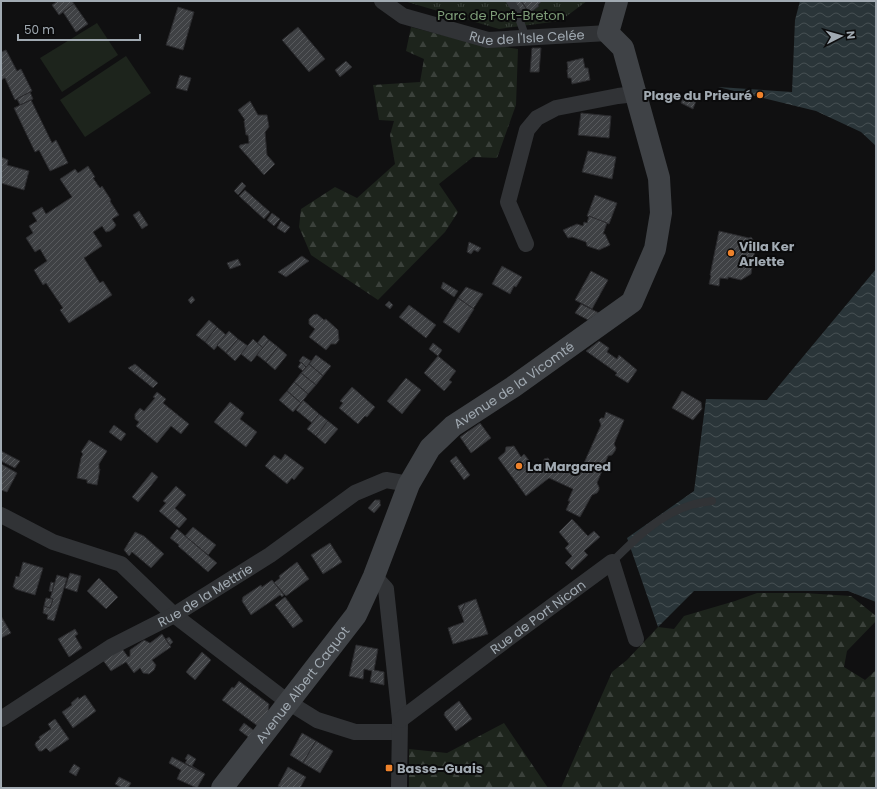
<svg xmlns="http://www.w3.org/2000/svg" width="877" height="789" font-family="Poppins,sans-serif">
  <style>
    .grass { fill: #1d241c }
    .forest { fill: url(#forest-firs) }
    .park { fill: url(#park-tufts) }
    .water { fill: url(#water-waves) }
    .building { fill: url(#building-hatch); stroke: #2a2a2d }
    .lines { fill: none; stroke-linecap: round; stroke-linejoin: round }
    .lane { stroke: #313336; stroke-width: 8 }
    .street { stroke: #313336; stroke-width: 16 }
    .secondary { stroke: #3f4246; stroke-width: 22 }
    .poi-dot { fill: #ee822b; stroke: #0b0b0c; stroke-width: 1.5 }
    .labels { text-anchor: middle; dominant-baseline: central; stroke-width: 4; stroke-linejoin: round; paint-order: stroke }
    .park-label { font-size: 13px; fill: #7e9d78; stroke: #0b0b0c }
    .street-label { font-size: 13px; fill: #a1aab2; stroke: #0b0b0c }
    .poi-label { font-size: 13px; font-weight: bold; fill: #a1aab2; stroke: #0b0b0c; text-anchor: start }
  </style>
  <defs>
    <pattern id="forest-firs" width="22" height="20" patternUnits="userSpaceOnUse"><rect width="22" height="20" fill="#1d241c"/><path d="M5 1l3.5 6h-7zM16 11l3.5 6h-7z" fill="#3b413b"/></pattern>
    <pattern id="park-tufts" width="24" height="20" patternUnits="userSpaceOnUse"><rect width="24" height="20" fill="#1d241c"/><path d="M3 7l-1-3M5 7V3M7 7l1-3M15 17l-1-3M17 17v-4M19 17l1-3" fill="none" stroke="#3b413b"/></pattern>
    <pattern id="water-waves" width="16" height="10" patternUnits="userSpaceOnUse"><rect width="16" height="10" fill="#2a3539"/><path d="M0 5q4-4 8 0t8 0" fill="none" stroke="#465053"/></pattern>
    <pattern id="building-hatch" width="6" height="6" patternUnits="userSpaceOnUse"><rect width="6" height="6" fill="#3f4144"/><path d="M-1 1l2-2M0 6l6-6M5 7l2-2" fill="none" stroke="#585a5d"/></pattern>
  </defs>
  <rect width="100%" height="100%" fill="#101011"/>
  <g class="grass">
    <path d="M97,23L118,55L62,92L40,58Z"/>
    <path d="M126,56L151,93L85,137L60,100Z"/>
  </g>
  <g class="forest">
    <path d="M411,27L465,41L518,49L516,105L497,158L473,157L439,184L458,212L445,232L378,300L311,255L299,227L301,209L335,187L357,198L395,164L390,135L394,121L379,120L373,85L420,82L424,59L406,51Z"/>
    <path d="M757,593H804L851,596L876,616V621L847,651L844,667L865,680L876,670V788H561L612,672L627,660L658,627L674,629L684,616L735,601Z"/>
    <path d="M504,723L548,788H409V749L447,753Z"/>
  </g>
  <path class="park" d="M404,1H587L560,21L499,29Z"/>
  <g class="water">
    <path d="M800,1H876V146L861,132L816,111L718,87L792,92L795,20Z"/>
    <path d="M876,269V602L848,591H694L658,627L627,538L694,491L706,399L767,400Z"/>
  </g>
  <g class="building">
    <path d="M58,1H72L74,4L59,15L52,5Z"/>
    <path d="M513,1H521L526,8L521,12Z"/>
    <path d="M521,1H541V2L538,5L539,6L530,13Z"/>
    <path d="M74,4L88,24L76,32L63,12Z"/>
    <path d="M178,7L194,12L183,50L166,45Z"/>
    <path d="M298,27L325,59L309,72L282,40Z"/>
    <path d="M532,48H541L539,72H530Z"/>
    <path d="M6,50L17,71L21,69L32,91L15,100L5,78L1,80V52Z"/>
    <path d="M583,58L585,68H588L590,80L572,84L571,78H568L567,70L568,69L567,62Z"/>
    <path d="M346,61L352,67L340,77L335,70Z"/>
    <path d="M180,75L191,78L187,91L176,88Z"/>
    <path d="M30,92L33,99L20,105L17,99Z"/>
    <path d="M684,96L696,101L693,109L681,103Z"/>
    <path d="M31,100L52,143L56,140L68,163L50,171L39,150L35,152L14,108Z"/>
    <path d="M250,101L258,115H267L269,127L265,132L267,155L275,164L264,175L239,147L240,145L249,143L248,135H246L244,121L245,120L238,110Z"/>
    <path d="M581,113L611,116L609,138L578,135Z"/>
    <path d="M588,151L616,157L612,179L582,172Z"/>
    <path d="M1,157L8,160L7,165L29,171L24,190L1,183Z"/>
    <path d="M88,166L95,177L93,178L100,188L102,186L111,200L110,201L119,215L112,219L116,225L114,228L110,231L106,232L102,226L93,232L102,246L84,258L100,283L103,281L112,295L69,323L60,310L63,308L46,283L43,285L34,270L47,261L40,249L35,252L26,238L33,233L29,226L37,221L32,213L42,207L46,214L72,197L60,179L75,169L78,173Z"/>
    <path d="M242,182L246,186L238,195L234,191Z"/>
    <path d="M245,190L270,212L264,219L239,196Z"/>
    <path d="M595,195L617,203L609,224L587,216Z"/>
    <path d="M139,211L148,225L142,229L133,215Z"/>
    <path d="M272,213L280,219L274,226L267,220Z"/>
    <path d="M589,216L607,223L603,234H605L610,245L599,250L587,246L586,242L572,237L568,238L563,230L577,224L583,226L584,222L587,223Z"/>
    <path d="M281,221L290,227L285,233L277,228Z"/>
    <path d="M719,231L749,238L751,237L758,247L755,249L751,274L741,280L728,277V279L720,278L719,286L709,284L711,276L710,275Z"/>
    <path d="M469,242L481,248L478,252L474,250L471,254L467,252Z"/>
    <path d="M302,256L309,261L286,277L278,272Z"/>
    <path d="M238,259L241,265L230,269L227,263Z"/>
    <path d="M502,266L522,277L516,287L514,286L510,294L492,284Z"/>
    <path d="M591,271L608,280L592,309L575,300Z"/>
    <path d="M443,282L458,291L454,297L441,288Z"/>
    <path d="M466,287L483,294L473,309L458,298Z"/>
    <path d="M192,296L195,300L191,304L188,300Z"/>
    <path d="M458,298L474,309L459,333L443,322Z"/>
    <path d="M389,301L393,305L390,309L385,305Z"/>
    <path d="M581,304L599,313L588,320L575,313Z"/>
    <path d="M409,305L436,325L426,338L399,317Z"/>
    <path d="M317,314L324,320L326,319L338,330L339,340L336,344H331L326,350L309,337L315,329L309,324V319L313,315Z"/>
    <path d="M209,320L217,327L205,342L196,335Z"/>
    <path d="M217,327L226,335L214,350L205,342Z"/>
    <path d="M229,331L238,339L226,353L217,345Z"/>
    <path d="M264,335L269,340L263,348L257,343Z"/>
    <path d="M238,339L248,346L235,361L226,353Z"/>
    <path d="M253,339L263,348L251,362L241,354Z"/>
    <path d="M269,340L278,347L266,362L257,355Z"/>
    <path d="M599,341L609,348L607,352L617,359L619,355L637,370L628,383L615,375L617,373L586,351Z"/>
    <path d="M433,343L442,350L438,356L429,349Z"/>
    <path d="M278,347L287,355L275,370L266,362Z"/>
    <path d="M316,355L331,366L323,376L309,364Z"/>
    <path d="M303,356L311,361L306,367L299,361Z"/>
    <path d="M438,356L456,371L449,380L452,382L444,391L424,373Z"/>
    <path d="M301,362L306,367L303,371L298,367Z"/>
    <path d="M135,364L158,383L153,388L128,368Z"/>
    <path d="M309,364L323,376L316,385L301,373Z"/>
    <path d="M301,373L316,385L308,394L294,382Z"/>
    <path d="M406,378L421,390L402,414L387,401Z"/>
    <path d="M294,382L308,394L301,403L287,391Z"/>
    <path d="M352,387L375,407L367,417L365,416L358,424L339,408L343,403L340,401Z"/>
    <path d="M287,391L301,403L293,412L279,400Z"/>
    <path d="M682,391L701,402L702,409L693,420L672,408Z"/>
    <path d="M157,392L166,399L163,403L189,424L181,434L171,426L157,443L136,426L139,422L135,419V414L140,408L144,411L155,398L153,397Z"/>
    <path d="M303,400L319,414L312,423L296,410Z"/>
    <path d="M230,402L244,413L240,419L257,432L246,447L214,422Z"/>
    <path d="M606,412L624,420L614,444L616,448L615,451L612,455L608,456L597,483L599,487V490L597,493L592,495L580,517L566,510L570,501H568L573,489L549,478L526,496L498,458L505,452L506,447L514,446L521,457L524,454L536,469L544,463V459L548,458L550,461V463L573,473L577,471L580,472L601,425L599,420L601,418H604Z"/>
    <path d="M319,414L328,421L316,436L307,429Z"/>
    <path d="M328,421L338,429L325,444L316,436Z"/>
    <path d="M480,423L491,438L471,453L460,437Z"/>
    <path d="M114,425L126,434L121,441L109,432Z"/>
    <path d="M89,440L107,451L99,464V469H100L97,485L87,483V480L77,478L81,458L83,454L81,452Z"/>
    <path d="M1,451L20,461L15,468L1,461Z"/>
    <path d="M285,454L304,468L294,480L292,478L287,484L265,466L274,455L281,460Z"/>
    <path d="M456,456L470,475L464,480L450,461Z"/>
    <path d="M1,464L17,473L7,492L1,490Z"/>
    <path d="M152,472L158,477L138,502L132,497Z"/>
    <path d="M176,486L186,495L175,508L187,519L179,528L159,511L166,503L163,501Z"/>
    <path d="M375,500H380V504L381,505L374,513L368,508Z"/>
    <path d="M572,519L588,536L594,531L600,537L584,551L588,555L572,570L565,563L572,556L565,548L569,544L559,532Z"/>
    <path d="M193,527L216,545L208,555L185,536Z"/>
    <path d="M177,529L217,563L208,572L178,546L179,545L170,538Z"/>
    <path d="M135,532L144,536L164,554L151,568L132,552L129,556L124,550Z"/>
    <path d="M330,543L342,562L323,574L311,555Z"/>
    <path d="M23,562L43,568L35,595L15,589V588L13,587L16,576L19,577Z"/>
    <path d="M297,562L309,579L286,596L274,583L280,578L279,576Z"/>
    <path d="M70,573L81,576L77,592L65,588Z"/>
    <path d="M57,575L67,578L54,621L47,619L48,615L43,613L44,606L50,608L53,599H50Z"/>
    <path d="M99,578L118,597L106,609L87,591Z"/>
    <path d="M272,580L284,595L282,597L280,595L251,615L242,601L243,597L261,585L262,587Z"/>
    <path d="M51,582L54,583L52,592L49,591Z"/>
    <path d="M285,597L303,621L293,628L275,605Z"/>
    <path d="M46,598L53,599L50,608L44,606Z"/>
    <path d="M476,599L488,634L453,644L448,628L464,622L461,613L465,603Z"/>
    <path d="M465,603L461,613V614L458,606Z"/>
    <path d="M1,616L11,633L1,638Z"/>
    <path d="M75,629L78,634L75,636L82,648L69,657L58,639Z"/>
    <path d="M162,634L171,647L152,660L156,665L154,670L149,674L143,673L140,668L134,673L126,662L111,671L102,659L121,647L128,657L130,656V650L144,640L150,643Z"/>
    <path d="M169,637L173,642L170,645L166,639Z"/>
    <path d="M356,645L378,649L374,670L384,672V685L370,682L372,671L364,669L363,679L349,676Z"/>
    <path d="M202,652L211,660L195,680L186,672Z"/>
    <path d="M239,681L269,704L268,713L259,727L222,700L232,687L234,688Z"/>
    <path d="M85,695L96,711L73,728L62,712L72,705L71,703L78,697L79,699Z"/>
    <path d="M459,701L472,719L456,731L444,715L445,712Z"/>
    <path d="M55,719L69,739L50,752L46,748L42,751H39L35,745L36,742L40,739L39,737L51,729L48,724Z"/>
    <path d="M244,723L256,732L251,739L239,730Z"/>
    <path d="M302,733L316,741L303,763L290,755Z"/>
    <path d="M316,741L333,751L320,773L303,763Z"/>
    <path d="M188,754L196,759L192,766L205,774L185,763L187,760L185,759Z"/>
    <path d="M172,757L205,774L197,788L177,779L181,770L169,763Z"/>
    <path d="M74,764L80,768L76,776L69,772Z"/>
    <path d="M288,767L306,777L300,788H282L278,786Z"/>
    <path d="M119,777L131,783L128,788H122L115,784Z"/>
  </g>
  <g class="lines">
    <g class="lane">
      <path d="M510,1L516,10L526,38"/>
      <path d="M612,562C634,540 660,514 691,505C698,503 705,502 712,501"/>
    </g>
    <g class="street">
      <path id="s1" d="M382,1L403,16L488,40L608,33"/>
      <path d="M526,244L508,202L527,130L537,118L556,108L618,96L635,94"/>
      <path d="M1,515L53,542L121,564L174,615L288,702L317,720L355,732H399"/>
      <path d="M374,576L386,589L400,720L399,788"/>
      <path id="s2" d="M1,719L111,647L174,615L270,555L355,493L386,480L409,484"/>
      <path id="s3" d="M400,720L494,649L612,562L636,639"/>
    </g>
    <path class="secondary" id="s4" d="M222,788L356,615L374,576L409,484L430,448L453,426L513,387L632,302L655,249L661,213L659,178L623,48L608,33L617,1"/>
  </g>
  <g class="poi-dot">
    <circle cx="760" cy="95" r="4"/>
    <circle cx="731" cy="253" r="4"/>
    <circle cx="519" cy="466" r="4"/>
    <rect x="385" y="764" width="8" height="8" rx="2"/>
  </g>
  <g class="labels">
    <g class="park-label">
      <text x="501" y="15">Parc de Port-Breton</text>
    </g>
    <g class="street-label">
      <text stroke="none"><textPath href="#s1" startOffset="153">Rue de l'Isle Celée</textPath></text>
      <text stroke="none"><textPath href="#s4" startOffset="507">Avenue de la Vicomté</textPath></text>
      <text stroke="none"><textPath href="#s2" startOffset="239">Rue de la Mettrie</textPath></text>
      <text stroke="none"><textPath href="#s3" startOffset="172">Rue de Port Nican</textPath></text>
      <text stroke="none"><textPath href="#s4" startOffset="131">Avenue Albert Caquot</textPath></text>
    </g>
    <g class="poi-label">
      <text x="752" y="95" text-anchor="end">Plage du Prieuré</text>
      <text x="739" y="246">Villa Ker<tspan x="739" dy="15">Arlette</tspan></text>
      <text x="527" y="466">La Margared</text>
      <text x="397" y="768">Basse-Guais</text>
    </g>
  </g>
  <rect width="877" height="789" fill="none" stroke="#a1aab2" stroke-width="4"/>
  <g transform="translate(841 36) rotate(84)" stroke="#0b0b0c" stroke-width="3" paint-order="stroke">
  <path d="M0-3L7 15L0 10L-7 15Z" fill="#a1aab2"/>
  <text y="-6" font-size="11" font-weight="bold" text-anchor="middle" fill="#a1aab2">N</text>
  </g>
  <path d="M18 34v6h122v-6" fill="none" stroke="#a1aab2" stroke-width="2"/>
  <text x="24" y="34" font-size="12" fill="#a1aab2" stroke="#0b0b0c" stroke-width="3" paint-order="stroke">50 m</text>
</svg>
